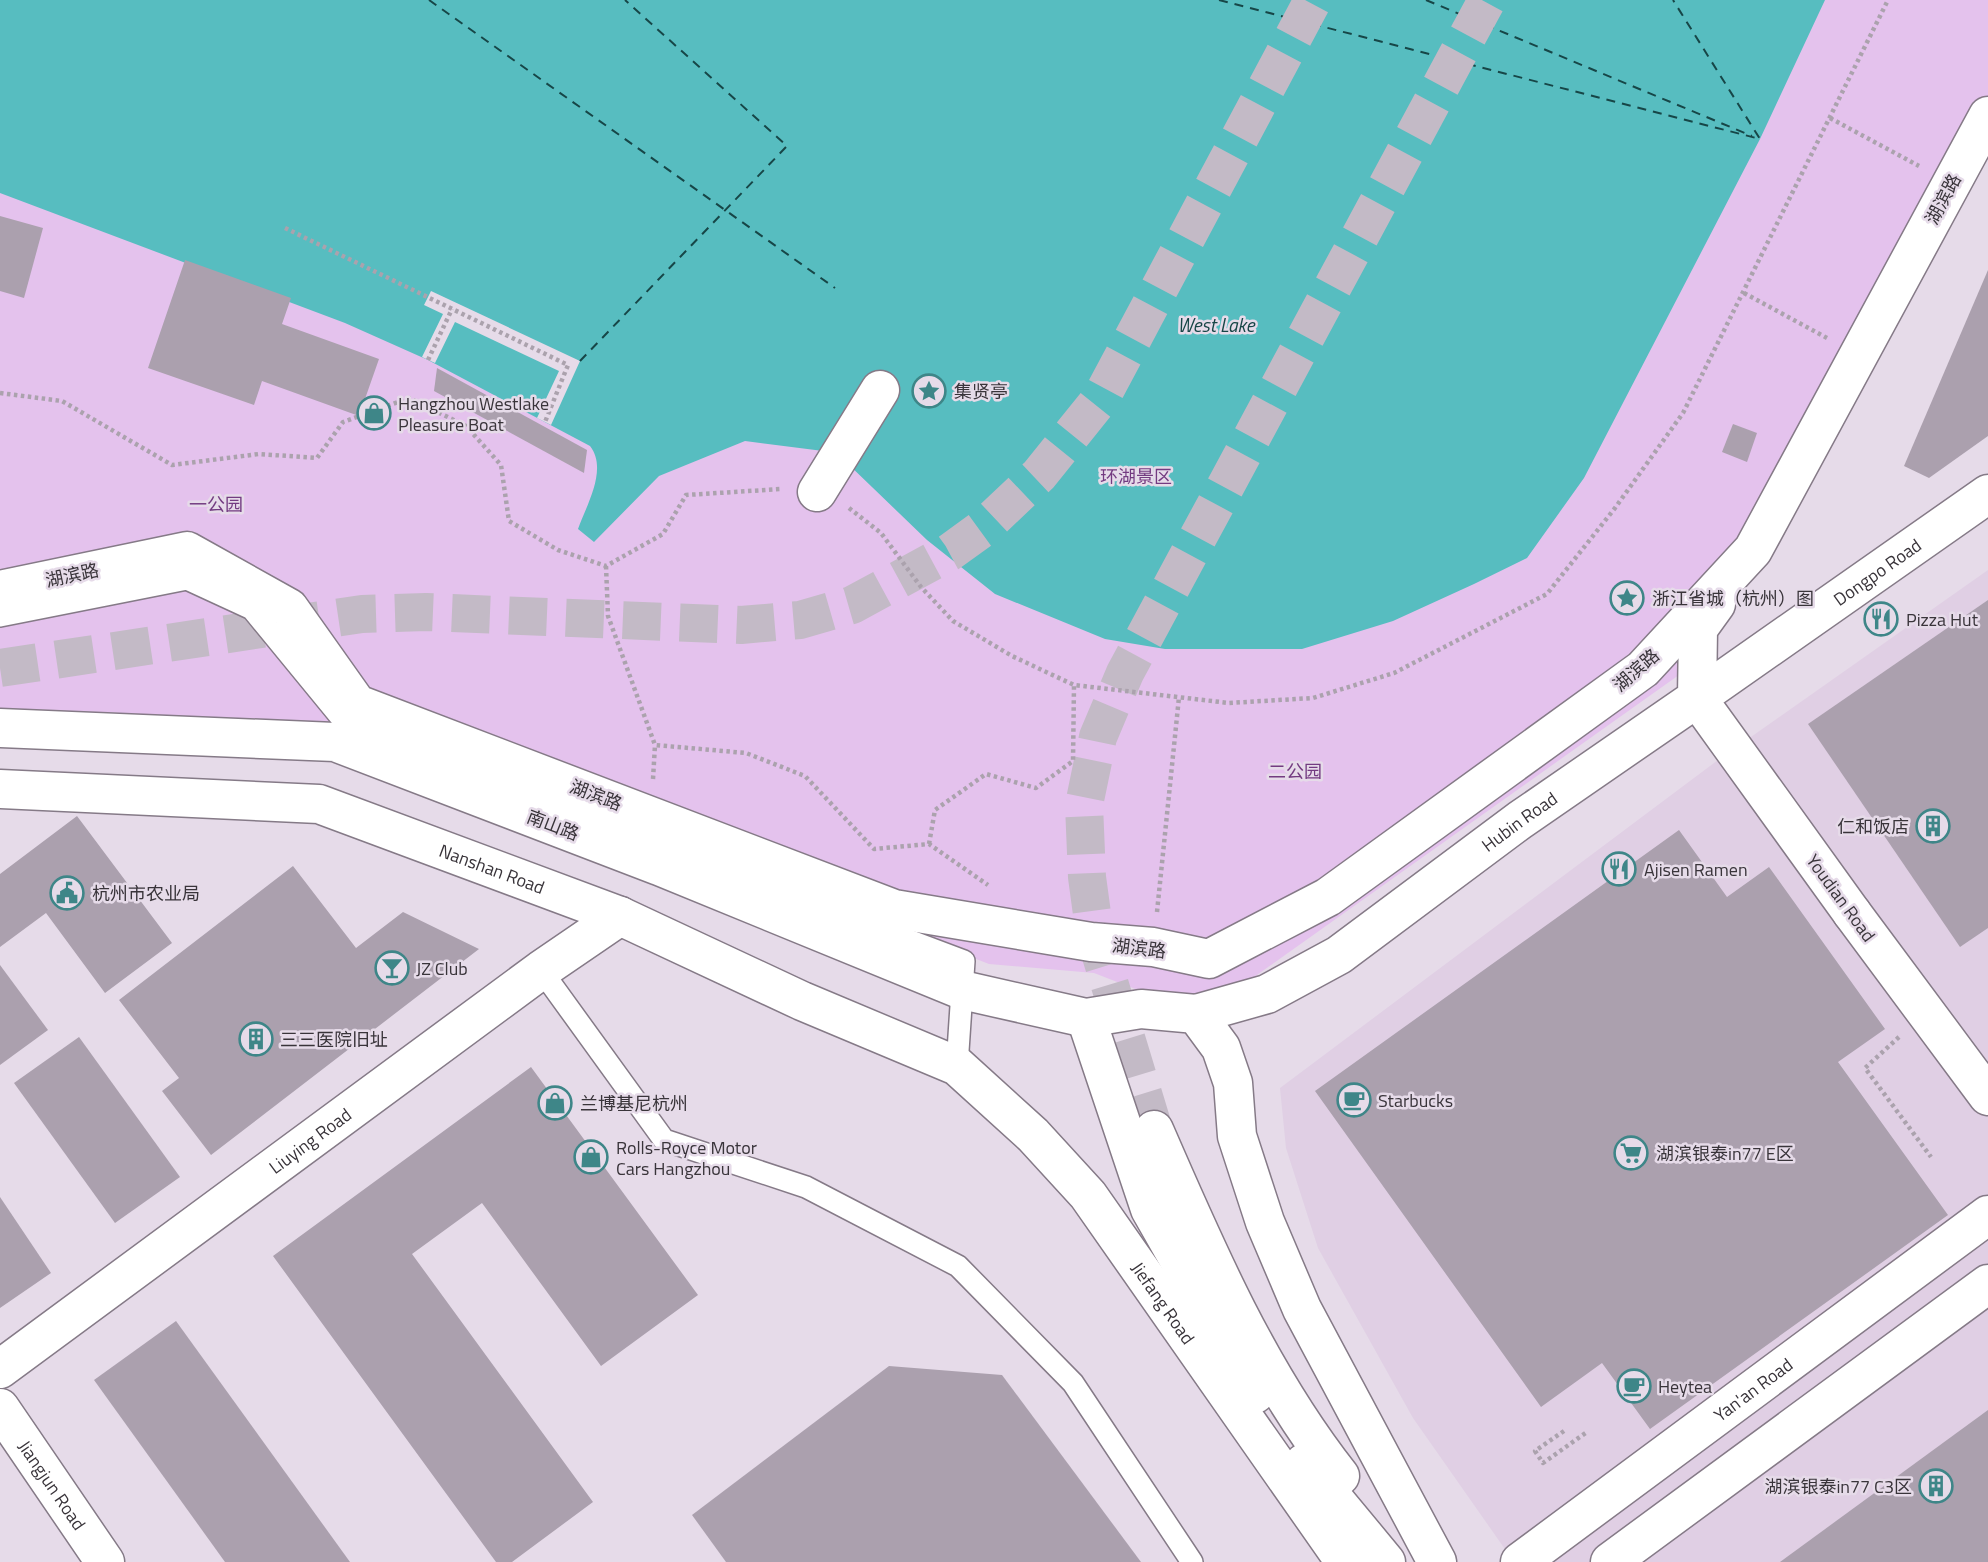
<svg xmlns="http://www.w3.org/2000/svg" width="1988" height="1562" font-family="'Titillium Web','Noto Sans SC',sans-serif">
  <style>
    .built { fill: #e0cfe4 }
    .green { fill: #e4c2ed }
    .water { fill: #57bdc0 }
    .pier { fill: #e6dbe9 }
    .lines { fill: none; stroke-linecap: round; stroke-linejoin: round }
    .ferry { stroke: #174647; stroke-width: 2; stroke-dasharray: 9 7; stroke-linecap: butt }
    .building { fill: #aba0ae }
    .primary-tunnel { stroke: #c3bac6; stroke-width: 38; stroke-dasharray: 38 19; stroke-linecap: butt }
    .lane-casing { stroke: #857a87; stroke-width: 24 }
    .street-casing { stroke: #857a87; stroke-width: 41 }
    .secondary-casing { stroke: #857a87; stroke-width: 41 }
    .primary-casing { stroke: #857a87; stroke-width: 41 }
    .path { stroke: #aba2ad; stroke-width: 4.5; stroke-dasharray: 3.5 3.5; stroke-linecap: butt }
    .lane { stroke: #fff; stroke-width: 21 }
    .street { stroke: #fff; stroke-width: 38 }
    .secondary { stroke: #fff; stroke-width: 38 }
    .primary { stroke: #fff; stroke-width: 38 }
    .labels { text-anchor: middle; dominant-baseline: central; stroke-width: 5; stroke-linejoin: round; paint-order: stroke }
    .street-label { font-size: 18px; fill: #39343a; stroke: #e6dbe9 }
    .poi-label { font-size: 18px; fill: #39343a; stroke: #e6dbe9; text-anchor: start }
    .park-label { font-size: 18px; fill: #733b81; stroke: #e6dbe9 }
    .water-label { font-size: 19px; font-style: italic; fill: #174647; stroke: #e6dbe9 }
  </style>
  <rect width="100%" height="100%" fill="#e6dbe9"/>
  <path class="built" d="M1988,570V1562H1514L1413,1418L1318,1248L1286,1148L1280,1088L1714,763Z"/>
  <path class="green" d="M0,0H1988V116L1693,665L1233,992L1151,995L1094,973L989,964L672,841L364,727L103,712L0,711Z"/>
  <path class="water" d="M0,0H1825L1760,139L1584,478L1527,558L1474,584L1393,621L1302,649H1165L1105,639L995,594L927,540L845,461L831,452L745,441L659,476L594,542L578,529C587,504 608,469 590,446L428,360L345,323L0,193Z"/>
  <path class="pier" d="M431,291L580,361L551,425L537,418L559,371L455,322L435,363L422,357L443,314L424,305Z"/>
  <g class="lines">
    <g class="ferry">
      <path d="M429,0L835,288"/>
      <path d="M1219,0L1760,139L1673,0"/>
      <path d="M1426,0L1752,136"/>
      <path d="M580,361L787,146L625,0"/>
    </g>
  </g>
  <g class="building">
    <path d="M0,216L43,228L24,298L0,291Z"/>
    <path d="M185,260L291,298L282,324L379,359L359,416L262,381L254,405L148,368Z"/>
    <path d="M1988,270V436L1929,478L1904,466Z"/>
    <path d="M437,368L587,450L584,473L434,391Z"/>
    <path d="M1733,424L1757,433L1747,462L1722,452Z"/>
    <path d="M1988,600V928L1960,947L1808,724Z"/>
    <path d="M77,816L172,943L105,993L46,913L0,947V874Z"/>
    <path d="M1679,830L1727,897L1769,867L1885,1029L1838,1062L1948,1215L1650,1429L1602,1363L1541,1407L1315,1091Z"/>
    <path d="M293,866L356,948L403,912L479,949L211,1155L162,1091L179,1078L119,1000Z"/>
    <path d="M0,965L48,1030L0,1065Z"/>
    <path d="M79,1037L180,1177L115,1223L14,1083Z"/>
    <path d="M531,1067L698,1295L601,1366L482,1203L412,1254L593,1502L512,1562H496L273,1256Z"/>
    <path d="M0,1197L51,1273L0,1308Z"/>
    <path d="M176,1321L350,1562H225L94,1380Z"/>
    <path d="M889,1366L1002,1375L1141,1562H726L692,1515Z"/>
    <path d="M1988,1410V1562H1780Z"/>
  </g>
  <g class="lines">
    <g class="primary-tunnel">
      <path d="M0,668L362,614L426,612L741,625L800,620L852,605L950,552L983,528L1039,475L1101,398L1313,0"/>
      <path d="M1154,1130L1095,936L1087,877L1084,805L1098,737L1125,673L1487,0"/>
    </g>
    <defs>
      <g id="lane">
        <path d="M0,616L187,579L252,609L348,726L459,765L693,859L964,961L957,1066"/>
        <path d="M541,970L664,1140L806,1187L958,1266L1073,1383L1192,1562"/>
      </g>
      <g id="street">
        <path d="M817,492L880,390"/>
        <path d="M0,590L187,551L289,608L357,704L894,909L1091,942L1153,947L1209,959L1328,897L1643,669L1753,550L1988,116"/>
        <path id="s1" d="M1852,913L1697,698L1988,494"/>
        <path id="s2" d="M1196,1014L1267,994L1339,955L1520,820L1697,698L1698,629L1716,604"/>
      </g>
      <g id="secondary">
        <path d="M1852,913L1988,1096"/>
        <path id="s3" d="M0,1369L541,970L620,916"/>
        <path id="s4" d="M0,1408L105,1562"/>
        <path id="s5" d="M1520,1562L1988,1215"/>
        <path d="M1610,1562L1988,1284"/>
      </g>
      <g id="primary">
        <path d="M0,728L335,742L659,866L962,990L1086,1018L1141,1009L1196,1014L1221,1048L1233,1083L1237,1136L1265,1222L1302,1309L1437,1562"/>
        <path id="s6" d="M0,789L319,804L620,916L802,1001L957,1066L1033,1135L1088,1195L1345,1562"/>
        <path d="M1086,1018L1150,1209L1255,1394"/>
        <path d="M1154,1130C1206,1250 1259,1373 1340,1476"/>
        <path d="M1304,1463L1386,1562"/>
      </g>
    </defs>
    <use href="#lane" class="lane-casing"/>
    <use href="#street" class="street-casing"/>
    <use href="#secondary" class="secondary-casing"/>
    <use href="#primary" class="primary-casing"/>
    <g class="path">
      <path d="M1830,118L1919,166"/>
      <path d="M285,228L568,365L545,422"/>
      <path d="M1744,293L1827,338"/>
      <path d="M428,360L452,309"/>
      <path d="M0,393L62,401L172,465L259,454L317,458L343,422L409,398L466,426L501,465L509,521L558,550L606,566L663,534L686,495L781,489"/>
      <path d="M849,508L881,533L921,587L953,621L1012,656L1074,685L1229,703L1313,698L1394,673L1547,594L1615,508L1683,413L1888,0"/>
      <path d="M606,566L608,616L655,745L746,753L805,776L874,849L929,844L988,885"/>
      <path d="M653,779L655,745"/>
      <path d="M929,844L935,810L986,774L1036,788L1073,761L1074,685"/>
      <path d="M1157,912L1179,697"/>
      <path d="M1899,1037L1865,1068L1931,1157"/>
      <path d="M1564,1431L1535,1451L1543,1463L1587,1432"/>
    </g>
    <use href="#lane" class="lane"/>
    <use href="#street" class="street"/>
    <use href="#secondary" class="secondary"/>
    <use href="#primary" class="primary"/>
  </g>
  <defs>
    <symbol id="sight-ring" viewBox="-11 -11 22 22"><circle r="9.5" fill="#e6dbe9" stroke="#3e8688" stroke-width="1.5"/><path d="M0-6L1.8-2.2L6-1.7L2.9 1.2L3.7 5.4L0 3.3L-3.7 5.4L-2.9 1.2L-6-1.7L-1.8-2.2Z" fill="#3e8688"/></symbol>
    <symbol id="shop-ring" viewBox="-11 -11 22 22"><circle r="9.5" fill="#e6dbe9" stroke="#3e8688" stroke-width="1.5"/><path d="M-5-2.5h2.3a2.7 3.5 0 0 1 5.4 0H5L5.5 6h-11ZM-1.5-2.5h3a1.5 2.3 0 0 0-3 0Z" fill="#3e8688"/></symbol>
    <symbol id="restaurant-ring" viewBox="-11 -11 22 22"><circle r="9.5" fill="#e6dbe9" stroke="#3e8688" stroke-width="1.5"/><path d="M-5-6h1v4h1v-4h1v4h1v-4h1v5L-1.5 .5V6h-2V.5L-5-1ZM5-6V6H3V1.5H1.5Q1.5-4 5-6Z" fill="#3e8688"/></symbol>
    <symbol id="building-ring" viewBox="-11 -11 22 22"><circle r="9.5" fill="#e6dbe9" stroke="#3e8688" stroke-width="1.5"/><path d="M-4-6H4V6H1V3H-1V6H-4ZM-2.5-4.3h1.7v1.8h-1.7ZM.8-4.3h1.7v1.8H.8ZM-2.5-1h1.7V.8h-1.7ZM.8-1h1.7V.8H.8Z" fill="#3e8688"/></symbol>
    <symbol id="civic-ring" viewBox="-11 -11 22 22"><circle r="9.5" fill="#e6dbe9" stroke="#3e8688" stroke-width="1.5"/><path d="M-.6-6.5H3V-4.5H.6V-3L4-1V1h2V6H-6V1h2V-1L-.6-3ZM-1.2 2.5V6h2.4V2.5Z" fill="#3e8688"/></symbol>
    <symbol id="bar-ring" viewBox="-11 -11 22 22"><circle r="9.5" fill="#e6dbe9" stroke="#3e8688" stroke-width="1.5"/><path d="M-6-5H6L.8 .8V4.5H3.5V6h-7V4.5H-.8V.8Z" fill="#3e8688"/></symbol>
    <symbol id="cafe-ring" viewBox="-11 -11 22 22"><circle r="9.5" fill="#e6dbe9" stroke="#3e8688" stroke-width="1.5"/><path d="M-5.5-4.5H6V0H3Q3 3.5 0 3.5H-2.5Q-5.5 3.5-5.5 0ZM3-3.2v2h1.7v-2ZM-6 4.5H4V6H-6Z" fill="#3e8688"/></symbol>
    <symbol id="supermarket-ring" viewBox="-11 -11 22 22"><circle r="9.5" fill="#e6dbe9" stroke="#3e8688" stroke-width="1.5"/><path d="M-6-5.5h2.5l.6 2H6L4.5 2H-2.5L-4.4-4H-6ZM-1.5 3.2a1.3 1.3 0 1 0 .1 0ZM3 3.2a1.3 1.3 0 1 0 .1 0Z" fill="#3e8688"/></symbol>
  </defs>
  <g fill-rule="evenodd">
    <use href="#sight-ring" x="910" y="372" width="38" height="38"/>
    <use href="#shop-ring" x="355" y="394" width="38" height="38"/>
    <use href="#sight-ring" x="1608" y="579" width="38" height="38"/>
    <use href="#restaurant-ring" x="1862" y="600" width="38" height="38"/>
    <use href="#building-ring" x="1914" y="807" width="38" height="38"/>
    <use href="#restaurant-ring" x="1600" y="850" width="38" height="38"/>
    <use href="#civic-ring" x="48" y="874" width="38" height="38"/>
    <use href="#bar-ring" x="373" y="949" width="38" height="38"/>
    <use href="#building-ring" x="237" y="1020" width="38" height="38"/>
    <use href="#cafe-ring" x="1335" y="1081" width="38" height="38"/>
    <use href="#shop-ring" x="536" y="1084" width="38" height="38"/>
    <use href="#supermarket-ring" x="1612" y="1134" width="38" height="38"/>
    <use href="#shop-ring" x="572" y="1138" width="38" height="38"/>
    <use href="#cafe-ring" x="1615" y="1367" width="38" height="38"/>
    <use href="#building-ring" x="1917" y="1467" width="38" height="38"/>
  </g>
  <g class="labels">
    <g class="street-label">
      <text transform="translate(1943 199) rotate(-62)">湖滨路</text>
      <text stroke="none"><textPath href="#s1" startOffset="485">Dongpo Road</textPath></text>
      <text transform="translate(72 575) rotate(-12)">湖滨路</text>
      <text transform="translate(1636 670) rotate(-41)">湖滨路</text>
      <text transform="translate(596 795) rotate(21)">湖滨路</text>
      <text stroke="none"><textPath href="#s2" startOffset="380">Hubin Road</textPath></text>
      <text transform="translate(553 825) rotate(21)">南山路</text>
      <text stroke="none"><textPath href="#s6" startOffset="504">Nanshan Road</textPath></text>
      <text transform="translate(1841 898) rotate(54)">Youdian Road</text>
      <text transform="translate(1139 948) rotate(7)">湖滨路</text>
      <text stroke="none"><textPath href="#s3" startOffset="385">Liuying Road</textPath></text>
      <text stroke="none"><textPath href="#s6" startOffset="1325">Jiefang Road</textPath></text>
      <text stroke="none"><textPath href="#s5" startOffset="290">Yan'an Road</textPath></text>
      <text stroke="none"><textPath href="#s4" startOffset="93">Jiangjun Road</textPath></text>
    </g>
    <g class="poi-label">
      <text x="954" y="391">集贤亭</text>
      <text x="398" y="403">Hangzhou Westlake<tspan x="398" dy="21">Pleasure Boat</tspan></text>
      <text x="1652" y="598">浙江省城（杭州）图</text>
      <text x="1906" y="619">Pizza Hut</text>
      <text x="1909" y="826" text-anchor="end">仁和饭店</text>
      <text x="1644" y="869">Ajisen Ramen</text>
      <text x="92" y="893">杭州市农业局</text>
      <text x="416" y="968">JZ Club</text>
      <text x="280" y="1039">三三医院旧址</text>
      <text x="1378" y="1100">Starbucks</text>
      <text x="580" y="1103">兰博基尼杭州</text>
      <text x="616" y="1147">Rolls-Royce Motor<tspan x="616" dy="21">Cars Hangzhou</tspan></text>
      <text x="1656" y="1153">湖滨银泰in77 E区</text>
      <text x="1658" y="1386">Heytea</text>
      <text x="1912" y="1486" text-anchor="end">湖滨银泰in77 C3区</text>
    </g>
    <g class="park-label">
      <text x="1136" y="476">环湖景区</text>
      <text x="216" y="504">一公园</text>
      <text x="1295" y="771">二公园</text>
    </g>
    <g class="water-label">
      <text x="1216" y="324">West Lake</text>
    </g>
  </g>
</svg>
